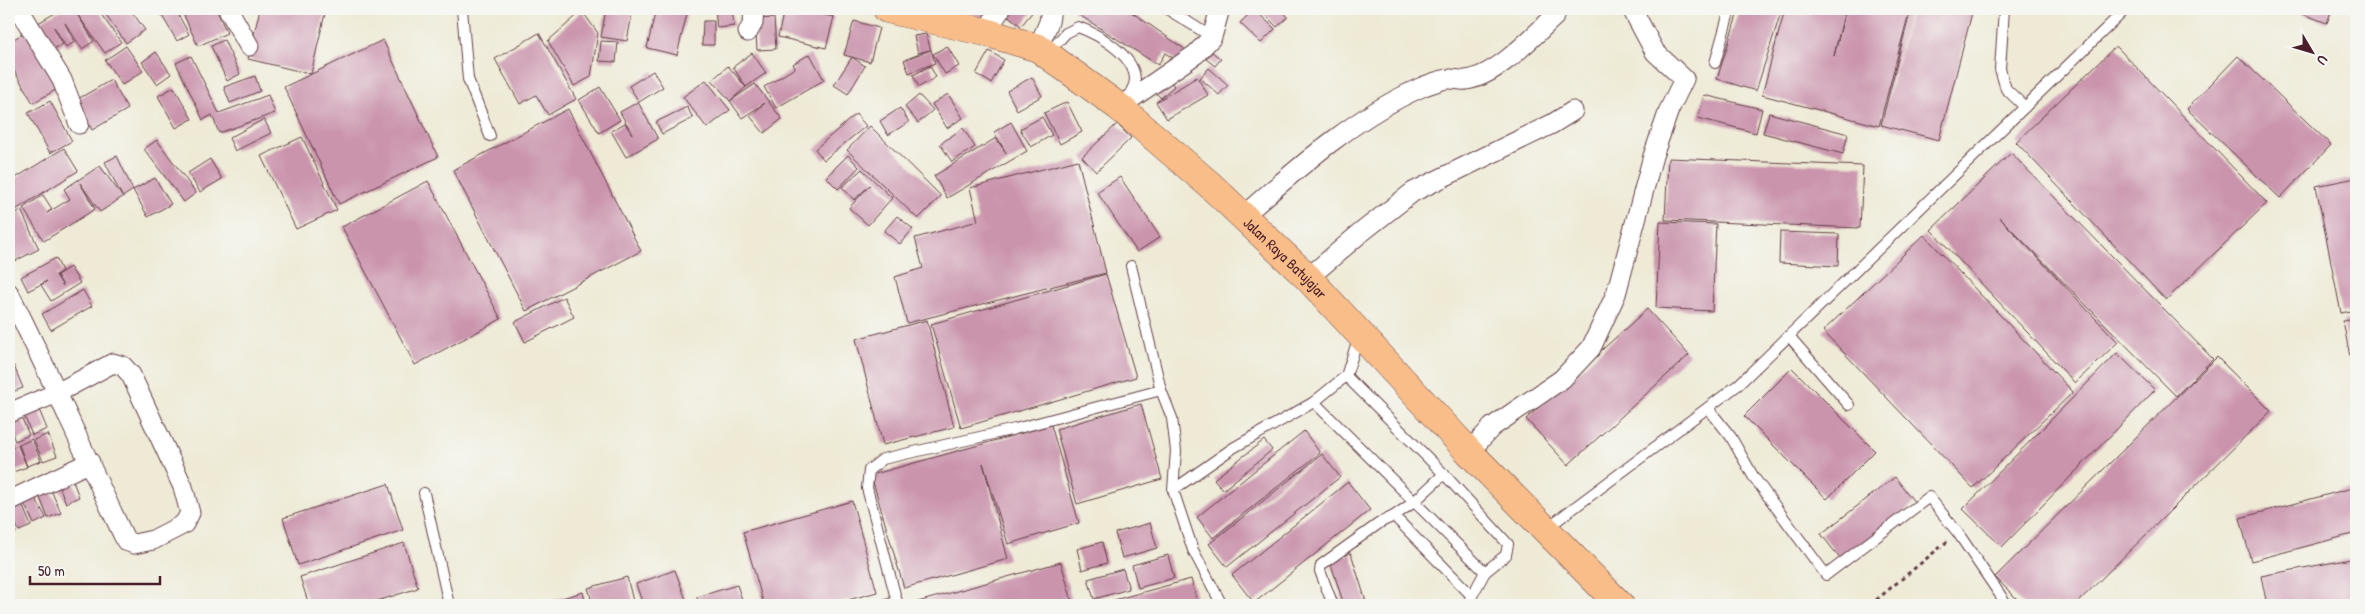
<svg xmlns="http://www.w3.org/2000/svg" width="2365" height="614" font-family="'Patrick Hand',sans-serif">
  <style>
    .building { fill: #ca94ad }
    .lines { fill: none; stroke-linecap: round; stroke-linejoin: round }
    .service-casing { stroke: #633d45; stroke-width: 12 }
    .minor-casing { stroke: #633d45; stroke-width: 21 }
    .trunk-casing { stroke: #633d45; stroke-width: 29 }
    .path { stroke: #633d45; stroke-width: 3; stroke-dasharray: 4 4; stroke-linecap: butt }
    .service { stroke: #fff; stroke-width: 10 }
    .minor { stroke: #fff; stroke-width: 19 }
    .trunk { stroke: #f8bd89; stroke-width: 28 }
    .labels { text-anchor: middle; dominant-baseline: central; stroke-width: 4; stroke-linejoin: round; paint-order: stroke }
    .street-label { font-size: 15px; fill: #4a1f2b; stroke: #f6f6f2 }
  </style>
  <rect width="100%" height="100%" fill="#f6f6f2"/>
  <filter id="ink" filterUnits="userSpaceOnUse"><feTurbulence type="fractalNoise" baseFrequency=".02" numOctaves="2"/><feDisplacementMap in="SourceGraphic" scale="10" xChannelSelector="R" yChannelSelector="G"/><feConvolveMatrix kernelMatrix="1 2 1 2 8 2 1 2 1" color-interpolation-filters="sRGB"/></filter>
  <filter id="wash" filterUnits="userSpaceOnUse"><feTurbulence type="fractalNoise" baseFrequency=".0096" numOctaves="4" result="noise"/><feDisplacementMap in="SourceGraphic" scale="20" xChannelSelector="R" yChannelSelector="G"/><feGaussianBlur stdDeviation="1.12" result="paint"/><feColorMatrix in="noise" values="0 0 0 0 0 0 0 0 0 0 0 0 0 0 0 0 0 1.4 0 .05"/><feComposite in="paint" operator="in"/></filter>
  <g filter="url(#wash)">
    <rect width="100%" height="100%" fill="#eeead6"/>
    <g id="blocks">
      <g class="building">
        <path d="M62,9H97L121,42L105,53L77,14L94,41L82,49L65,23L75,42L66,47L54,27L63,44L48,52L33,26Z"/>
        <path d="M102,9H130L145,30L126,43Z"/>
        <path d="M169,9H175L189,34L177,41L161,14Z"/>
        <path d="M181,9H216L227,33L198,46Z"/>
        <path d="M260,9H326L311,74L248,59Z"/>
        <path d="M606,9H633L627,41L601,37Z"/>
        <path d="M656,9H688L677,55L647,48Z"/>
        <path d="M715,9H732L734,26L717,28Z"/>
        <path d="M784,9H797L834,17L826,48L778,37Z"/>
        <path d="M966,9H997L985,24Z"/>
        <path d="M1004,9H1033L1034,10L1021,26L1002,11Z"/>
        <path d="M1075,9H1127L1186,50L1179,62L1165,53L1158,65L1073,11Z"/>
        <path d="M1254,9L1275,29L1261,43L1240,23Z"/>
        <path d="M1265,9H1281L1288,17L1277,27L1262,12Z"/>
        <path d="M1739,9H1782L1756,91L1717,79Z"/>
        <path d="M1785,9H1845L1834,56L1846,9H1910L1879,126L1762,95Z"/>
        <path d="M1911,9H1973L1939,140L1881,125Z"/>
        <path d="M2289,9H2332L2327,23Z"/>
        <path d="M582,11L598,33L591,77L574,86L548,41Z"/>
        <path d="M774,18L776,49L757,50L755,19Z"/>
        <path d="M703,21H714V45H702Z"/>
        <path d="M854,21L879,28L870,62L844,55Z"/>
        <path d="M27,31L59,88L33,103L9,62V42Z"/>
        <path d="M539,33L576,99L548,115L536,95L520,104L495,59Z"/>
        <path d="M926,34L935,63L909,73L904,60L930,50L918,53L914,36Z"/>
        <path d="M224,40L240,74L227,81L211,46Z"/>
        <path d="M383,40L438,157L339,204L284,87Z"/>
        <path d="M601,41L618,42L616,62L599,61Z"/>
        <path d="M126,46L143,71L122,85L105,60Z"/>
        <path d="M947,46L959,66L945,74L933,54Z"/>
        <path d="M2116,46L2267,203L2166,300L2016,142Z"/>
        <path d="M989,51L1004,60L991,83L976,74Z"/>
        <path d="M156,52L171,74L157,84L142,62Z"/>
        <path d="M1212,52L1221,59L1215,66L1206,59Z"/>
        <path d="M752,53L766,73L746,87L733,67Z"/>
        <path d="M810,54L824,80L776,108L764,87L795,68L793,64Z"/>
        <path d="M191,56L219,113L268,95L275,113L219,133L212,115L203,120L176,63Z"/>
        <path d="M2238,56L2331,145L2280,198L2187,109Z"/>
        <path d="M852,57L865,66L848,94L834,85Z"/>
        <path d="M728,66L746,87L730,101L712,80Z"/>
        <path d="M930,66L936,77L919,87L913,75Z"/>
        <path d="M1209,68L1228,85L1219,95L1200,78Z"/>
        <path d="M653,71L663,87L639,102L629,86Z"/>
        <path d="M255,76L260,91L230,103L224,87Z"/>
        <path d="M1032,77L1042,96L1017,110L1007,91Z"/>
        <path d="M1197,77L1208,95L1167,119L1156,102Z"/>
        <path d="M111,80L128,109L92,130L76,100Z"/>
        <path d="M706,80L730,110L707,128L683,97Z"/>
        <path d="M1170,81L1174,86L1161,98L1156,93Z"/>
        <path d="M755,84L782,119L764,133L750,116L765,103L742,118L730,101Z"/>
        <path d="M174,87L192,119L176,128L158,96Z"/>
        <path d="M600,87L620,120L599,133L579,100Z"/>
        <path d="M948,94L963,118L947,128L932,104Z"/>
        <path d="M919,95L933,110L918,123L905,107Z"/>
        <path d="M1704,95L1762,109L1756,133L1698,118Z"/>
        <path d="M50,101L72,141L50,153L28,113Z"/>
        <path d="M638,102L658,139L626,157L611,131L625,123L632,134L620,112Z"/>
        <path d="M1067,102L1082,132L1060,144L1044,113Z"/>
        <path d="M687,107L693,118L662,134L656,122Z"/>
        <path d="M900,108L909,122L888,135L880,121Z"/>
        <path d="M568,109L641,251L526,311L453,170Z"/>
        <path d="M1769,113L1848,134L1843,154L1763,133Z"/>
        <path d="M856,114L866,126L824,160L815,149Z"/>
        <path d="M1042,117L1052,135L1031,147L1020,129Z"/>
        <path d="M264,119L271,133L235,151L229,138Z"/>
        <path d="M1011,122L1027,151L947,198L934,176L996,138L1006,153L994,132Z"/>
        <path d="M1117,124L1131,138L1096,172L1082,157Z"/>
        <path d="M870,126L941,196L918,219L847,150Z"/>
        <path d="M963,128L975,147L952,162L940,144Z"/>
        <path d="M302,137L337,210L296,229L261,156Z"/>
        <path d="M157,140L196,193L184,202L144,149Z"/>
        <path d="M64,148L78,171L9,214V182Z"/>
        <path d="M2011,153L2213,359L2176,396L1999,217L2118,342L2075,383L1931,230Z"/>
        <path d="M848,155L859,167L838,189L826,177Z"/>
        <path d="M117,156L133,190L100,212L80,183L95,209L44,241L23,208L43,195L52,209L47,213L70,199L64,189L100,166L122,196L105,162Z"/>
        <path d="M1668,158L1863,166L1860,228L1665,220Z"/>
        <path d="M210,159L222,179L200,192L188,173Z"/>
        <path d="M1078,160L1106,273L907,323L895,277L923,268L915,238L978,221L970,188Z"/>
        <path d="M862,169L892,198L868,225L849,208L870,185L854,200L842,187Z"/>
        <path d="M1120,177L1160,237L1137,252L1097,192Z"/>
        <path d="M155,178L171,204L148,217L133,190Z"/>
        <path d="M2356,178V310L2341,313L2316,186Z"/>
        <path d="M428,181L501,319L415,365L342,227Z"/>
        <path d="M21,210L39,249L9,264V217Z"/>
        <path d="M897,216L913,229L900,244L884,231Z"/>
        <path d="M1660,222L1716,224L1712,311L1656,308Z"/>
        <path d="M1780,232L1839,234L1838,266L1779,263Z"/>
        <path d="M1924,235L2073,392L1973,488L1823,331Z"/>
        <path d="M56,258L62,271L56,275L63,286L57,275L70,267L80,283L51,301L41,285L47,281L28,291L21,277Z"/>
        <path d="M1106,274L1136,377L961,428L931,324Z"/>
        <path d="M83,290L92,306L51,330L42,314Z"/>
        <path d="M564,297L574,317L525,342L515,322Z"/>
        <path d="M1647,309L1689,355L1568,465L1526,419Z"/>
        <path d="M2356,319V377H2354L2343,321Z"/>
        <path d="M927,320L954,427L883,445L856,339Z"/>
        <path d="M2117,353L2155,390L2002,547L1963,509Z"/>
        <path d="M2217,357L2271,411L2075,605H2023L1995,577Z"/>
        <path d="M14,366L23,388L9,393V368Z"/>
        <path d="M1792,368L1875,451L1827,499L1744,416Z"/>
        <path d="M1141,404L1162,479L1077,504L1056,429Z"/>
        <path d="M38,407L47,429L32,435L23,413Z"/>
        <path d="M20,414L29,435L15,441L9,426V418Z"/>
        <path d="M1051,425L1079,523L1008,544L983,463L1008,559L904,588L871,475Z"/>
        <path d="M1304,431L1320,453L1213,538L1197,517Z"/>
        <path d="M48,434L57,456L43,461L34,440Z"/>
        <path d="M32,439L41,461L27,466L19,445Z"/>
        <path d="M1264,440L1272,450L1223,490L1214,479Z"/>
        <path d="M18,445L27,467L13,472L9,463V449Z"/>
        <path d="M1322,454L1340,477L1227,567L1209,544Z"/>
        <path d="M71,476L79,497L66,503L57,481Z"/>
        <path d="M1895,477L1915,503L1842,561L1821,534Z"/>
        <path d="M1348,482L1370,510L1254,603L1232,575Z"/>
        <path d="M388,484L403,530L298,565L283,518Z"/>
        <path d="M2356,487V533L2251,561L2240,518Z"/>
        <path d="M51,490L61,513L48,518L39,495Z"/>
        <path d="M35,497L46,518L34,524L24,503Z"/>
        <path d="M852,501L877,592L830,605H764L743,532Z"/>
        <path d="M22,504L31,526L19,531L10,509Z"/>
        <path d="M9,515L16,533L9,536Z"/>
        <path d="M1150,523L1157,548L1122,558L1115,533Z"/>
        <path d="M1102,542L1107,563L1082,570L1077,549Z"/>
        <path d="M404,543L418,588L365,605H309L300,577Z"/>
        <path d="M1351,553L1367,605H1344L1330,561Z"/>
        <path d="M1168,555L1174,578L1138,588L1132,565Z"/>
        <path d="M2356,558V605H2267L2261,576Z"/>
        <path d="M1061,562L1073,605H907Z"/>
        <path d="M1123,569L1129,589L1094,599L1088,579Z"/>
        <path d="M675,570L688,605H643L636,584Z"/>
        <path d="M627,577L634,605H593L588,588Z"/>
        <path d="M1191,579L1198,605H1103V603Z"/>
        <path d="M737,585L744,605H699L697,597Z"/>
        <path d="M583,592L586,605H538Z"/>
      </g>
    </g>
  </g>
  <g filter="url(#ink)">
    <use href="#blocks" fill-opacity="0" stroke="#633d45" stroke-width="1"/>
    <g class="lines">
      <defs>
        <g id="service">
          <path d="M462,9L468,79L490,136"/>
          <path d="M1167,9L1212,37"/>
          <path d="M2004,9L2000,69L2006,89L2025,107"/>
          <path d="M1048,53L1066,33L1078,27C1098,34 1134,55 1135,79C1135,85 1131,92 1128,97"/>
          <path d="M1715,63L1730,9"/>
          <path d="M1131,266L1161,390L1172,418L1176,451L1173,490L1193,550L1222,605"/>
          <path d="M1359,336L1346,376L1314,402L1485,572"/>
          <path d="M1789,336L1849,405"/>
          <path d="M1346,376L1444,474L1508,544L1506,555L1485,572L1467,605"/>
          <path d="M1708,408L1731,437L1753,476L1826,575L1929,497L1958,533L2007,605"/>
          <path d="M1173,490L1233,448L1314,402"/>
          <path d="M424,493L449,605"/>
          <path d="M1394,516L1414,502L1444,474"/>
          <path d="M1547,528L1738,385L2126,9"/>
          <path d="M886,605L897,602L867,488L869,470L883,459L1015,429L1161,390"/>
          <path d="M1333,605L1320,571L1321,565L1381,522L1394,516L1472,596"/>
        </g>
        <g id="minor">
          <path d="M19,9L62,80L79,124"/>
          <path d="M228,9L249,46"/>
          <path d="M748,32L753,23L754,9"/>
          <path d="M985,32L1001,9"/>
          <path d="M1038,48L1049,22L1051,9"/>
          <path d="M1119,107L1196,54L1212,37L1220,9"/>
          <path d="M1243,216C1298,168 1354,117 1422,87C1430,84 1443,78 1451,79C1456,79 1462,81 1466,80C1497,76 1533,36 1555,16"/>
          <path d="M1308,278L1358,235L1413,192L1552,124L1573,111"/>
          <path d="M9,293C51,375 86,459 126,541L134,544L153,540L184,524L190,513L183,487L131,375L123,366L113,363L57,393L9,413"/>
          <path d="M1469,452L1492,427L1562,379L1591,348L1616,294L1653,156L1669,110L1684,79L1655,52L1632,9"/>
          <path d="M9,501L90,462"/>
        </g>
        <g id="trunk">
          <path id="s1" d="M887,9L985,32L1038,48L1119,107L1210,185L1308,278L1469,452L1620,605"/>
        </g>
      </defs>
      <use href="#service" class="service-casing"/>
      <use href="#minor" class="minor-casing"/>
      <use href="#trunk" class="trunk-casing"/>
      <path class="path" d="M1870,605L1949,540"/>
      <use href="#service" class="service"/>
      <use href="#minor" class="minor"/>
      <use href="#trunk" class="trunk"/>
    </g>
  </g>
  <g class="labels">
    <g class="street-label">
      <text stroke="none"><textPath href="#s1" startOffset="481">Jalan Raya Batujajar</textPath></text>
    </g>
  </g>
  <rect width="2365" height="614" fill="none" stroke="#f6f6f2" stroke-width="30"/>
  <g transform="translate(2312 52) rotate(128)" stroke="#f6f6f2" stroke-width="4" paint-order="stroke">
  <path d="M0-4L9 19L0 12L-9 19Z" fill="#4a1f2b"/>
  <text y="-8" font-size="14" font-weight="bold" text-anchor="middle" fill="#4a1f2b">U</text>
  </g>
  <path d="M30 576v8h130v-8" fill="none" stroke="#4a1f2b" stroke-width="2.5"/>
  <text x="38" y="576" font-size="15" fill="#4a1f2b" stroke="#f6f6f2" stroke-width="4" paint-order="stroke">50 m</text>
</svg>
